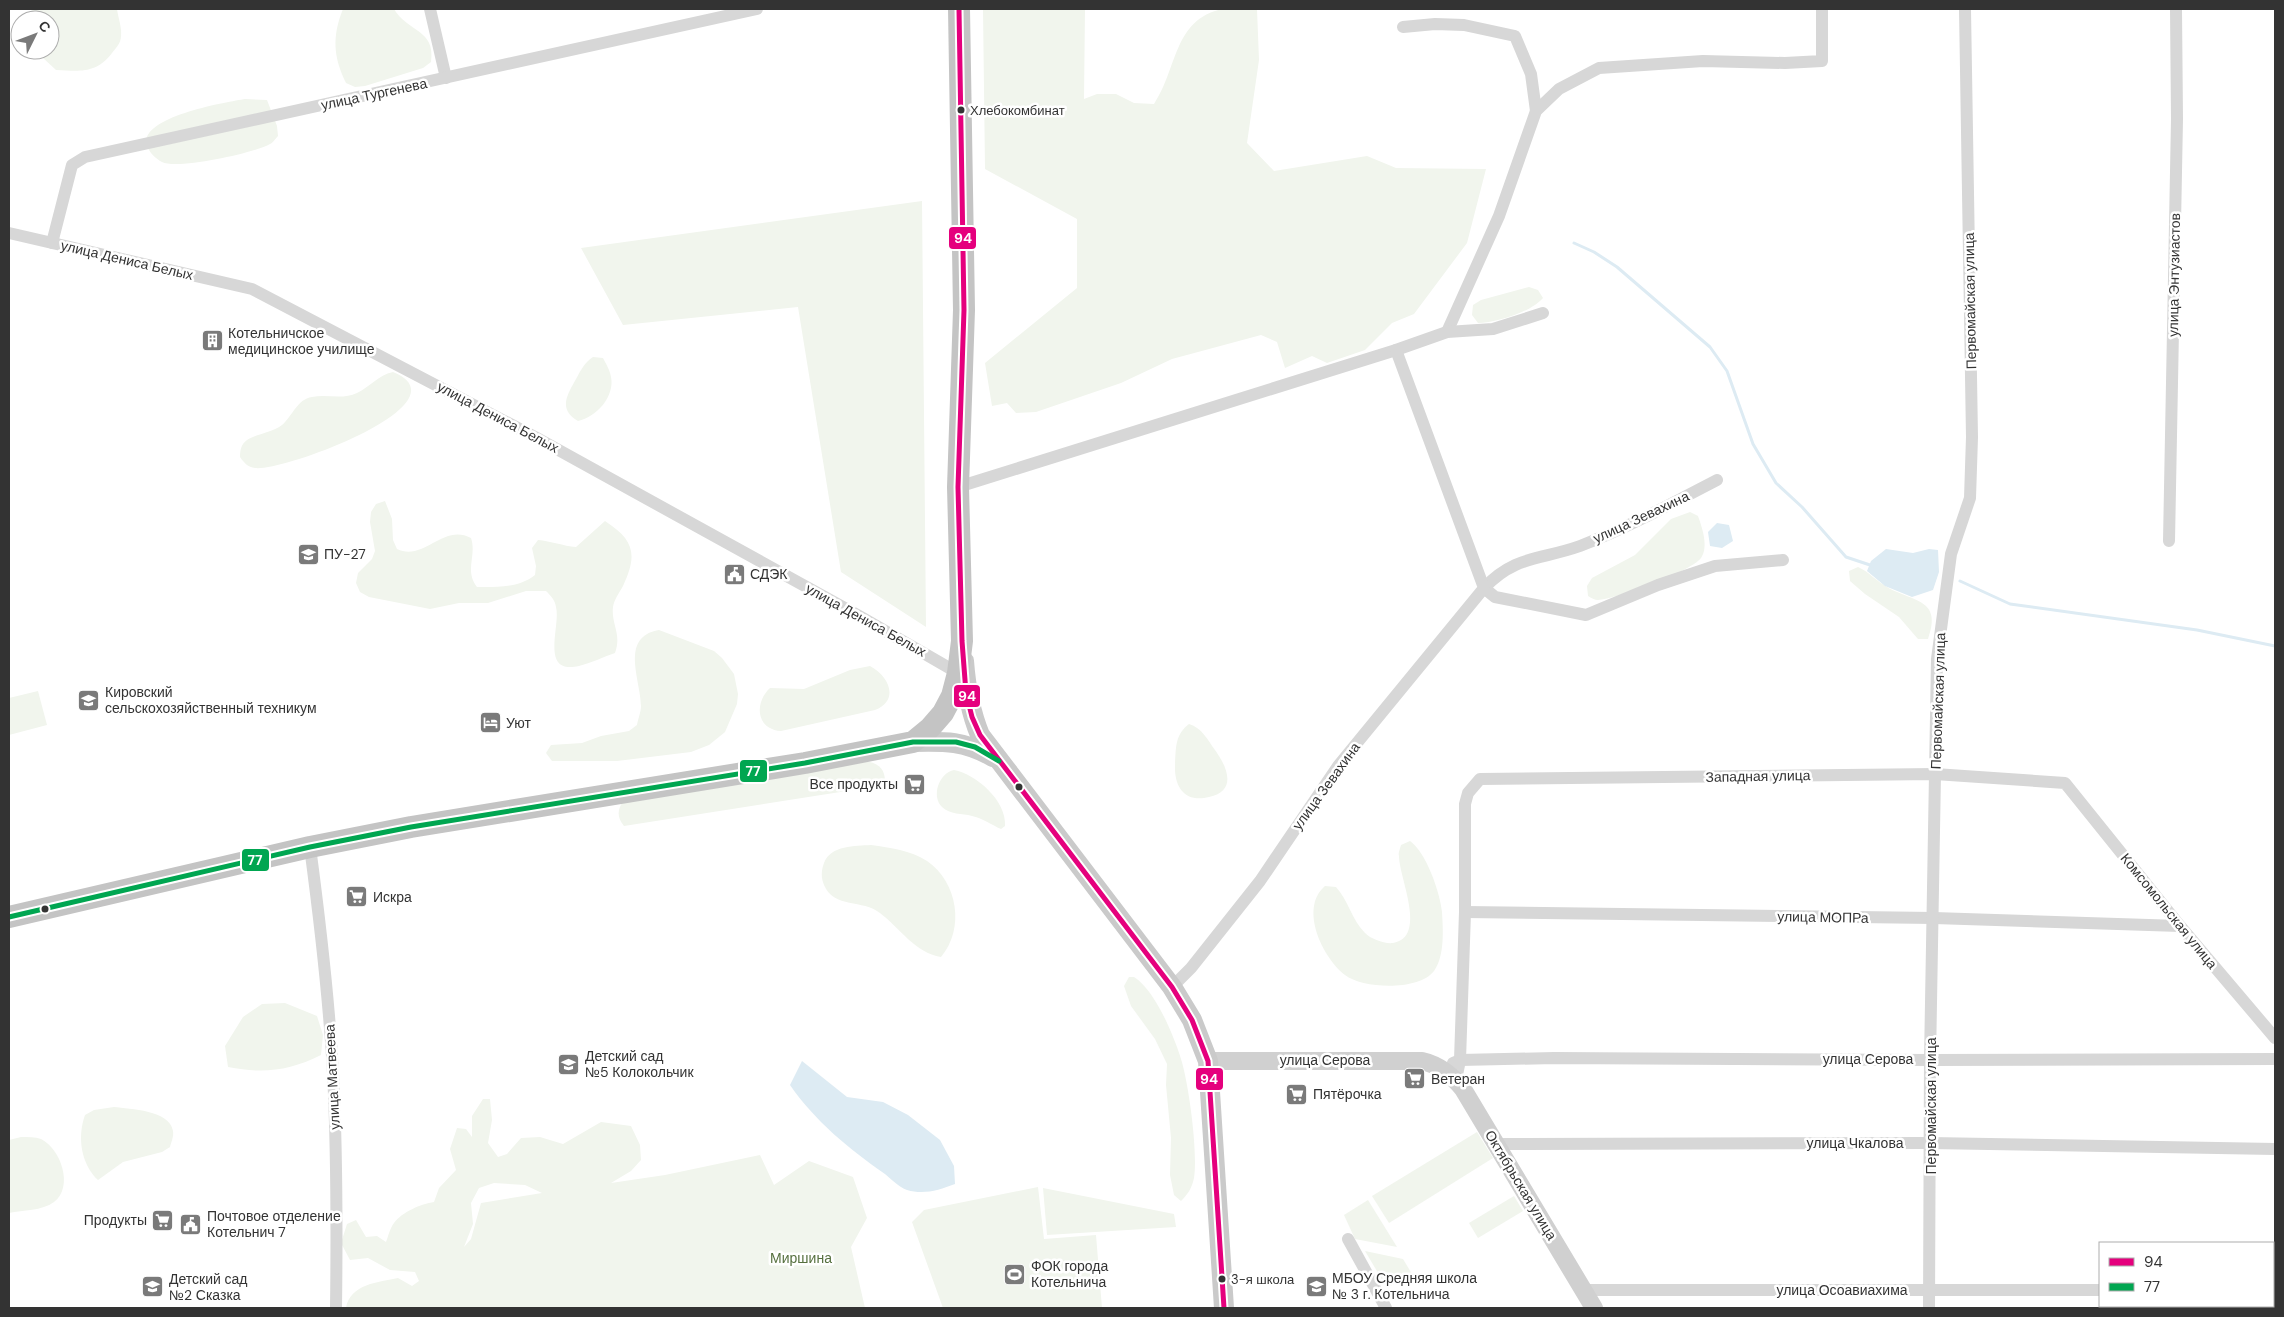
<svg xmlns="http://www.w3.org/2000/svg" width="2284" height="1317" font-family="'DM Sans',sans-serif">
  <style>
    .green { fill: #f1f5ed; fill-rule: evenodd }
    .water { fill: #ddebf3 }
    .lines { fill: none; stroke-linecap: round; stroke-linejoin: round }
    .stream { stroke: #ddebf3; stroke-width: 3 }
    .street { stroke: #d7d7d7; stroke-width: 12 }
    .secondary { stroke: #d0d0d0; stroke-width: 18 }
    .primary { stroke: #cacaca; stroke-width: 20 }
    .highway { stroke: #c4c4c4; stroke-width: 22 }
    .bus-1-casing { stroke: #fff; stroke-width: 9 }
    .bus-2-casing { stroke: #fff; stroke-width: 9 }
    .bus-1 { stroke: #e5007d; stroke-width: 5 }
    .bus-2 { stroke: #00a651; stroke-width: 5 }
    .bus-dot { fill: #333; stroke: #fff; stroke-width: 2 }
    .labels { text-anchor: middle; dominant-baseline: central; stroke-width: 5; stroke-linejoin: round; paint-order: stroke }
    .bus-label { font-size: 13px; fill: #333; stroke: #fff; text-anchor: start }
    .street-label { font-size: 14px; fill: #333; stroke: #fff }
    .poi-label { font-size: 14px; fill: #333; stroke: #fff; text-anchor: start }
    .park-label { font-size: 14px; fill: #56703f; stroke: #fff }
    .line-badge { stroke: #fff; stroke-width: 2 }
    .badge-label { font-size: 14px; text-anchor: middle; font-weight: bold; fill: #fff }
  </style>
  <rect width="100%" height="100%" fill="#fff"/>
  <g class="green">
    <path d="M32,9H117C118,17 122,28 121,36C121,43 116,48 112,53C96,74 80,71 56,70L42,57L38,50H50V20H29Z"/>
    <path d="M343,9H394C407,32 436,29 431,62L423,68L365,86L355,87L346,83C333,57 332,36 343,9Z"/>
    <path d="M983,9H1085L1084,99L1097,94H1116L1134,103L1154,104C1178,68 1173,20 1222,9C1233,7 1246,9 1257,9L1259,60L1247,143L1274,171L1367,156L1396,168L1486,169L1467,243L1414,314L1392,323L1365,350L1327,363L1312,356L1285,368L1277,342L1261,335L1172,359L1121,383L1036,412L1016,413L1007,403L992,406L985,363L1077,288V219L985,169Z"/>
    <path d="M245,99L267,100L277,126L278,136C275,139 273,143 270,144C255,153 177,170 162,162C156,159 149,152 147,146C137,117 227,102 245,99Z"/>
    <path d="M922,201L926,627L841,572L798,307L623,325L581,248Z"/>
    <path d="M1529,287L1538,290L1543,298C1531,312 1496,323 1478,323L1472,315L1473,305L1481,300Z"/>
    <path d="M593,357L603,358C606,364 610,370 611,377C615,396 597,417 578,421C558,409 567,395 576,379C581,370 584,363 593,357Z"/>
    <path d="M393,372C469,403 283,472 255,468C248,467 244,463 240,457C240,451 241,444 247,440C256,434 271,433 282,425C292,417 297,399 312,397C327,394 343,400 357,393C370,387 378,375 393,372Z"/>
    <path d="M385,501L392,519L393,540L397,549C424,562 443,523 471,538C477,556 464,570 477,587C497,587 519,588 535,575L536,566L532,548L538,540C551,541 563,546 576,547L605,521C634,540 638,554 623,586C619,593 614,600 613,607C611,624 622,634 615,653C603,657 591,663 579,666C539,675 561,626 556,607C555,600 551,596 546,591H526L488,603H459L430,609L369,597L360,592L356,583L358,573L372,559L375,551L370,522L371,512L376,504Z"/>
    <path d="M1690,512L1698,516C1702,527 1709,547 1701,558C1692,571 1616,599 1598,600C1595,600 1591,598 1588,596L1587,586L1592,578L1635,555L1671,519Z"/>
    <path d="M1858,567C1869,572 1874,579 1884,585C1908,602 1944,596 1928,639H1918L1899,617L1865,594L1850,581L1849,571Z"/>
    <path d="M659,630L714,651L722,658L734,674L738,694L737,704L725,732L709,745L691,752L617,761H552L546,753L551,745L582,743L601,736L629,731L637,725C638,719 641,712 641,706C641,680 619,637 659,630Z"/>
    <path d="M870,666C889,676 900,700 875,710L781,731C756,729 754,703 770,688L804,689L850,670Z"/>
    <path d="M38,691L47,725L9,735V698Z"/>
    <path d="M1189,724C1202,728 1207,739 1215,750C1228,768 1237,791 1209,797C1186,803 1174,788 1175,765C1176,747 1175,735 1189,724Z"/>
    <path d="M862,761C878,762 886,768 885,785L624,826C617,817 617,811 623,801Z"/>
    <path d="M954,770C976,774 1007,801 1005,826L1001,829C992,825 982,818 972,816C962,813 950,815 942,807C931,796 939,773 954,770Z"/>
    <path d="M1410,841C1426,852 1440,892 1442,912C1443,929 1445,956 1434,971C1419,991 1363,989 1345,975C1322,957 1299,908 1325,886L1336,887C1348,900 1352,920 1365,933C1371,939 1384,944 1393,943C1428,937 1399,878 1399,856C1398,853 1400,849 1401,845Z"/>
    <path d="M871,845C891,848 910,850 927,861C958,882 965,929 941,957C915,953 900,928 880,913C863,899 834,909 824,885C821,878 821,871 824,863C831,845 855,846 871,845Z"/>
    <path d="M1129,977H1134C1155,990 1174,1036 1181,1059C1189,1085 1198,1152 1194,1178C1192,1188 1188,1194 1181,1201L1174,1195L1170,1175L1171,1138L1166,1085L1167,1064L1155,1039L1131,1006L1124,986Z"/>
    <path d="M285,1003L317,1016L323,1035L321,1055C289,1071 263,1074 228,1067L225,1046L243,1017L262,1004Z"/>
    <path d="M483,1099H490L492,1120L488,1143L498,1157L507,1154L521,1138L540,1137L563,1144L601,1122L631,1126L640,1145L641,1160L631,1171L611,1183L665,1175L760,1155L774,1185L809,1161L853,1177L867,1218L851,1247L865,1308H346C350,1284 379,1282 398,1278L412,1286L419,1281L415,1272L390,1270L368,1258L350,1260L341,1243L347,1224L356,1220L366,1237L377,1236L386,1242C388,1237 390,1228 394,1223C402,1212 421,1204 434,1202L439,1188L456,1170L450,1149L457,1128L466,1129L472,1137V1116ZM494,1183L525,1185L542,1193L481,1203L471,1239L464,1247L473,1224L471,1203L479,1188Z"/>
    <path d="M114,1107C130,1109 170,1110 173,1131C174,1136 171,1143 170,1147L162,1152L123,1162L98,1180C81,1164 77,1137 85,1115L94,1110Z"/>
    <path d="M1477,1132L1493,1158L1389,1223L1372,1196Z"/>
    <path d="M21,1137C28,1137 35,1137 41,1139C61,1149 74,1187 54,1202C42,1211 23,1210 9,1213V1140Z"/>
    <path d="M1038,1187L1044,1239L1096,1235L1102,1308H943L912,1222L924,1210Z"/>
    <path d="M1043,1188L1174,1214L1176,1227L1047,1235Z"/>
    <path d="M1514,1196L1523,1211L1478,1238L1469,1223Z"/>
    <path d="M1368,1200L1397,1247L1355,1239L1344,1215Z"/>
    <path d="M1365,1251L1403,1259L1412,1274L1387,1288Z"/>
  </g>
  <g class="water">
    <path d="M1717,523L1729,525L1733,541L1722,548L1710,546L1708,532Z"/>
    <path d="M1886,549L1913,553L1929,549L1938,550L1939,572L1933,590L1912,597L1885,586L1867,571L1871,561Z"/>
    <path d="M802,1061L847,1097L883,1102L908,1115L940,1140L954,1166L955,1184C939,1190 924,1195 907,1190C899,1187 891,1179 885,1174C849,1149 815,1121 790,1085Z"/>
  </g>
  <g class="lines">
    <g class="stream">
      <path d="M1574,243L1594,252L1617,267L1710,347L1727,371L1753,444L1776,483L1802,507L1846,557L1873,566"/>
      <path d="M1960,581L2010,604L2197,630L2275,646"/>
    </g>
    <g class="street">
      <path d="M430,9L446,78"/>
      <path d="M1403,27L1435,24L1464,25L1515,36L1531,74L1536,111"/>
      <path d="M9,233L252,289L535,437L861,617L958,673"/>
      <path d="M52,243L72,165L85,157L757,9"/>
      <path d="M1447,332L1499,216L1536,111L1559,89L1599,68L1703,61L1785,63L1822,61V9"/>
      <path d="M1717,480C1673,503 1627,528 1580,546C1541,560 1515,555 1484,588L1495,597L1586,615L1658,585L1715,566L1783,560"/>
      <path d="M958,487L1396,350L1447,332L1493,329L1543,313"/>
      <path d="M2169,541L2177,119L2176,9"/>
      <path d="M310,847C320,922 329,998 333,1073C337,1152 337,1230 336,1308"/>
      <path d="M1465,912L1934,918L2180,926"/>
      <path d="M1172,987L1191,968L1260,881L1338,766L1484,588L1396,350"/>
      <path d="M1453,1063L1460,1060L1554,1058L1930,1060L2275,1059"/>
      <path d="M1456,1080L1460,1060L1465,912V804L1468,793L1480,779L1935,774L2065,783L2180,926L2275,1038"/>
      <path d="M1495,1144L1930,1143L2275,1149"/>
      <path d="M1348,1239L1386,1308"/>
      <path d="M1584,1290H2100"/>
      <path d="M2273,1291H2275"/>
      <path d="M1929,1308L1930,1060L1937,659L1951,554L1970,498L1972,437L1965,9"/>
    </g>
    <path class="secondary" d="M1208,1061H1422C1439,1065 1452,1075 1463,1089L1594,1308"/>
    <g class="primary">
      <path d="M964,661C966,688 970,711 980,735L1172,987L1192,1020L1208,1061L1224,1308"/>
      <path d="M913,742C945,741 965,741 993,757"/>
    </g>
    <path class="highway" d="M9,917L310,847L411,827L805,763L913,742L930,728L943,713L952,696L958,673L962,641L958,487L964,310L959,9"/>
    <defs>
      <path id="bus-1" d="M959,9L964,310L958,487L962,641L966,693L972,717L980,735L1172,987L1192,1020L1208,1061L1224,1308"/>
      <path id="bus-2" d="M9,917L310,847L411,827L805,763L913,742H956L975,747L999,761"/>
    </defs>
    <use href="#bus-1" class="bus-1-casing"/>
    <use href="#bus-2" class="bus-2-casing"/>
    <use href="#bus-1" class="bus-1"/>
    <use href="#bus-2" class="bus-2"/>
  </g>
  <defs>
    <symbol id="building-square" viewBox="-11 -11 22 22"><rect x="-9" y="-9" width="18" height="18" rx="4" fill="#7a7a7a" stroke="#fff"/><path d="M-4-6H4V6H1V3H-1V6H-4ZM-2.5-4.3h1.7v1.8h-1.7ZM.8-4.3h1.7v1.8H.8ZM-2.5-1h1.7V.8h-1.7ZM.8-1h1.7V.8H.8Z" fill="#fff"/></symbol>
    <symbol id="university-square" viewBox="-11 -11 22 22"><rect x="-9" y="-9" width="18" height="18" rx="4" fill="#7a7a7a" stroke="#fff"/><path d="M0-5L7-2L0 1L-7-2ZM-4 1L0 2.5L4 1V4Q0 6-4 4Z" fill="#fff"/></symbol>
    <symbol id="civic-square" viewBox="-11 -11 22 22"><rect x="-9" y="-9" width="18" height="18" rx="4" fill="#7a7a7a" stroke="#fff"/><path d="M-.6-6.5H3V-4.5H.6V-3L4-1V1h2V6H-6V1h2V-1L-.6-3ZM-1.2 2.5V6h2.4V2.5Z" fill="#fff"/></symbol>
    <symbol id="hotel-square" viewBox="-11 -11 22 22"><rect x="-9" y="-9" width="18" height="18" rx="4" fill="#7a7a7a" stroke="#fff"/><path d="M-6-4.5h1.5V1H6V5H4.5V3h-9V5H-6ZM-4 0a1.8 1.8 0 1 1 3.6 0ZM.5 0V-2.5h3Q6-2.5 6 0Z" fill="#fff"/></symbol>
    <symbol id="supermarket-square" viewBox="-11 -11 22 22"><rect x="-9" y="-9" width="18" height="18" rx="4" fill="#7a7a7a" stroke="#fff"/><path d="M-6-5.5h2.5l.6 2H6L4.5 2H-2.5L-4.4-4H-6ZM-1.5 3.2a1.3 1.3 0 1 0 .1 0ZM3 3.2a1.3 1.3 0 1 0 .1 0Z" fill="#fff"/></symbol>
    <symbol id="school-square" viewBox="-11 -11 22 22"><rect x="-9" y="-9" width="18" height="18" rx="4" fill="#7a7a7a" stroke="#fff"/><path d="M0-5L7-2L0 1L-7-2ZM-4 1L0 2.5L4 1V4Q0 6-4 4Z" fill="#fff"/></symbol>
    <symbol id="stadium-square" viewBox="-11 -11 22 22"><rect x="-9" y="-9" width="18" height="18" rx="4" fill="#7a7a7a" stroke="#fff"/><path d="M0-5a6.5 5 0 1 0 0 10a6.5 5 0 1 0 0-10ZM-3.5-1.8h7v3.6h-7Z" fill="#fff"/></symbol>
  </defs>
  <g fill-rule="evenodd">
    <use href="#building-square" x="200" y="328" width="25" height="25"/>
    <use href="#university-square" x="296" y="542" width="25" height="25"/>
    <use href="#civic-square" x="722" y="562" width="25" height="25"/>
    <use href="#university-square" x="76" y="688" width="25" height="25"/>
    <use href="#hotel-square" x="478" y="710" width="25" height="25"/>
    <use href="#supermarket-square" x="902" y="772" width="25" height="25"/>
    <use href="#supermarket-square" x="344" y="884" width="25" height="25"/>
    <use href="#school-square" x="556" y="1052" width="25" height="25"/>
    <use href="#supermarket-square" x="1402" y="1066" width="25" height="25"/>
    <use href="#supermarket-square" x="1284" y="1082" width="25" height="25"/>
    <use href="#supermarket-square" x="150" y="1208" width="25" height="25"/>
    <use href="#civic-square" x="178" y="1212" width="25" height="25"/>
    <use href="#stadium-square" x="1002" y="1262" width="25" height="25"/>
    <use href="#school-square" x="1304" y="1274" width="25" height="25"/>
    <use href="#school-square" x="140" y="1274" width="25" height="25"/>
  </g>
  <g class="bus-dot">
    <circle cx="961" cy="110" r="4.5"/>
    <circle cx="1019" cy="787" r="4.5"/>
    <circle cx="45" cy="909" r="4.5"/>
    <circle cx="1222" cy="1279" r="4.5"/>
  </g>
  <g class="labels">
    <g class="bus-label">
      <text x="970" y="110">Хлебокомбинат</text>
      <text x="1231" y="1279">3-я школа</text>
    </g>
    <g class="street-label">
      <text transform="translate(374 94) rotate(-12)">улица Тургенева</text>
      <text transform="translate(127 260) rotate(13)">улица Дениса Белых</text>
      <text transform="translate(2174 275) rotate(-89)">улица Энтузиастов</text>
      <text transform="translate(1970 301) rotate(-91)">Первомайская улица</text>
      <text transform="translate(498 417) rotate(28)">улица Дениса Белых</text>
      <text transform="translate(1641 517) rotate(-25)">улица Зевахина</text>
      <text transform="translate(866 620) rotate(29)">улица Дениса Белых</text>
      <text transform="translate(1938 701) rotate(-88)">Первомайская улица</text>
      <text transform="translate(1758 776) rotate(-1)">Западная улица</text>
      <text transform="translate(1326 786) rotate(-54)">улица Зевахина</text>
      <text transform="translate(2169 911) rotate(51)">Комсомольская улица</text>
      <text transform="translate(1823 917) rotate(1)">улица МОПРа</text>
      <text x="1868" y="1059">улица Серова</text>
      <text x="1325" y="1060">улица Серова</text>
      <text transform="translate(332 1077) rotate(-93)">улица Матвеева</text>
      <text transform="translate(1931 1106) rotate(-90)">Первомайская улица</text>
      <text x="1855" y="1143">улица Чкалова</text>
      <text transform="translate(1521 1185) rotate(59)">Октябрьская улица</text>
      <text x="1842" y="1290">улица Осоавиахима</text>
    </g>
    <g class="poi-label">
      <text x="228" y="333">Котельничское<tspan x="228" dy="16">медицинское училище</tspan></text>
      <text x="324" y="554">ПУ-27</text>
      <text x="750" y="574">СДЭК</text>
      <text x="105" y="692">Кировский<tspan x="105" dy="16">сельскохозяйственный техникум</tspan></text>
      <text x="506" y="723">Уют</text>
      <text x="898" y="784" text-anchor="end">Все продукты</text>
      <text x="373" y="897">Искра</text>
      <text x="585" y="1056">Детский сад<tspan x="585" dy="16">№5 Колокольчик</tspan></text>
      <text x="1431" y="1079">Ветеран</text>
      <text x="1313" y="1094">Пятёрочка</text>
      <text x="207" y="1216">Почтовое отделение<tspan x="207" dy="16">Котельнич 7</tspan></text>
      <text x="147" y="1220" text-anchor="end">Продукты</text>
      <text x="1031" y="1266">ФОК города<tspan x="1031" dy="16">Котельнича</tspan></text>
      <text x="1332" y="1278">МБОУ Средняя школа<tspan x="1332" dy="16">№ 3 г. Котельнича</tspan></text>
      <text x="169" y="1279">Детский сад<tspan x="169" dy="16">№2 Сказка</tspan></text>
    </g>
    <g class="park-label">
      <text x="801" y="1258">Миршина</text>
    </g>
  </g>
  <g class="line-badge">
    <rect x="948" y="226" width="29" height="24" rx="5" fill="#e5007d"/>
    <rect x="953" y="684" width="28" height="24" rx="5" fill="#e5007d"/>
    <rect x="739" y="759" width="29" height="24" rx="5" fill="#00a651"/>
    <rect x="241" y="848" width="29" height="24" rx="5" fill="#00a651"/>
    <rect x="1195" y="1067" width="29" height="24" rx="5" fill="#e5007d"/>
  </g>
  <g class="badge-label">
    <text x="963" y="243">94</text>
    <text x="967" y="701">94</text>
    <text x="753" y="776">77</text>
    <text x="255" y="865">77</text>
    <text x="1209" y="1084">94</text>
  </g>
  <rect width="2284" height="1317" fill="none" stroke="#333333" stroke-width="20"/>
  <rect x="2099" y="1242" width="175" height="65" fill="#ffffff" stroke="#adadad"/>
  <rect x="2109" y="1258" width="25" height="8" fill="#e5007d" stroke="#adadad"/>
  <text x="2144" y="1267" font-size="15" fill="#333333">94</text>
  <rect x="2109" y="1283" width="25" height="8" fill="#00a651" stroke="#adadad"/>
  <text x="2144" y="1292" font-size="15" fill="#333333">77</text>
  <g transform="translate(35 35) rotate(48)"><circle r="24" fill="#ffffff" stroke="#adadad"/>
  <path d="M0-4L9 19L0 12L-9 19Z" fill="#7a7a7a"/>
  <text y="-8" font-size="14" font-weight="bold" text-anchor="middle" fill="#333333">С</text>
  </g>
</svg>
